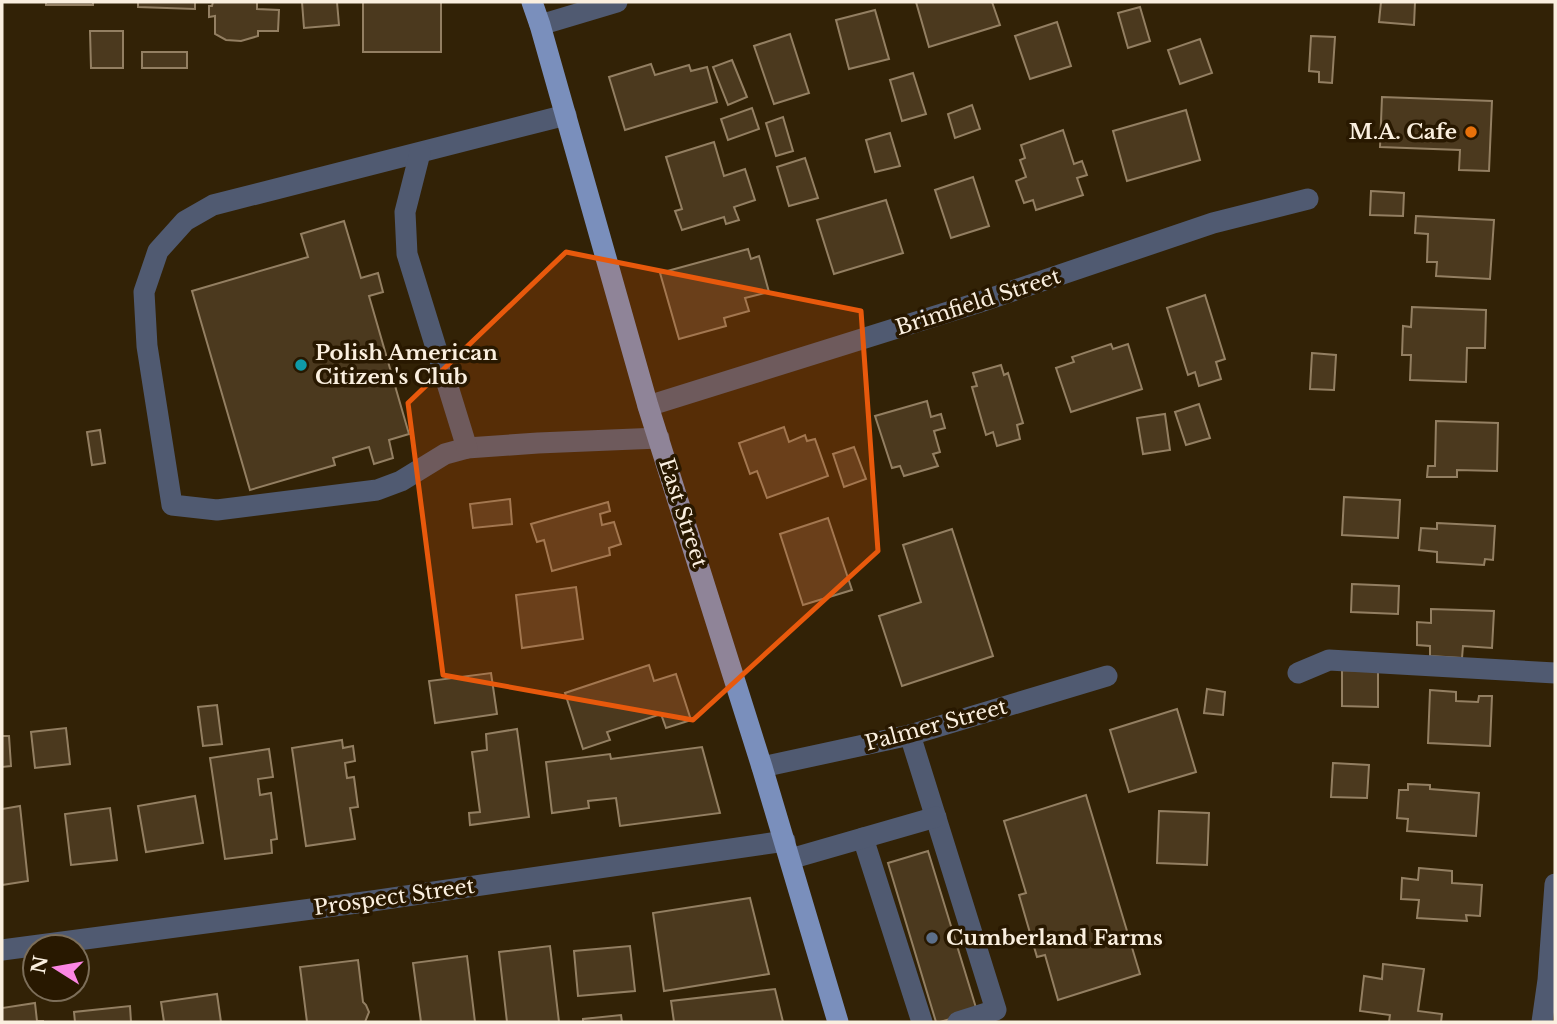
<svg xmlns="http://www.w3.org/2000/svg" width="1557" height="1024" font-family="'Libre Baskerville',serif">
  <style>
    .building { fill: #4b391e; stroke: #937f62; stroke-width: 2 }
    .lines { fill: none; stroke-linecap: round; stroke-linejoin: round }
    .minor { stroke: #505a71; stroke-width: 21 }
    .major { stroke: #7a8fbc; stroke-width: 21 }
    .marked { fill: #e8590c; fill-opacity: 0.2; stroke: #e8590c; stroke-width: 5; stroke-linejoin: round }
    .food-dot { fill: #e8710a; stroke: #281800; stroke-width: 2.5 }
    .culture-dot { fill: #0f9aa8; stroke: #281800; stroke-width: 2.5 }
    .service-dot { fill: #5c6f8a; stroke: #281800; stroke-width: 2.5 }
    .labels { text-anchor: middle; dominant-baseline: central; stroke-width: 7; stroke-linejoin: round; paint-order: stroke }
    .poi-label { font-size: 21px; font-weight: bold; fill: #faefdf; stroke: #281800; text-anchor: start }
    .street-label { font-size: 21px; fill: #faefdf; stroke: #281800 }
  </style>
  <rect width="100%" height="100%" fill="#322206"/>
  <g class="building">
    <rect x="46" y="2" width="47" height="3"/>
    <path d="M138,2H195V9L138,7Z"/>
    <path d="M213,2H257V9L279,10L278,31H258V36L241,41L226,40L215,34V16L209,17V6H212Z"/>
    <path d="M302,2H337L339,25L304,28Z"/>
    <rect x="363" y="2" width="78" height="50"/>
    <path d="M916,2H992L1000,25L929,47Z"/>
    <path d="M1381,2H1415L1414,25L1379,22Z"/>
    <path d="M1140,7L1150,41L1128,48L1118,13Z"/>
    <path d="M875,10L889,59L849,69L836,20Z"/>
    <path d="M1057,22L1071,66L1030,79L1015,36Z"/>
    <path d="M90,31H123V68H91Z"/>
    <path d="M790,34L809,93L774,104L754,46Z"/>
    <path d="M1311,36L1335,37L1332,83L1319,82V72L1309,71Z"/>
    <path d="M1200,39L1212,73L1180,84L1168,50Z"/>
    <rect x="142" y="52" width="45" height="16"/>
    <path d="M732,60L747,97L728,105L713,67Z"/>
    <path d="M651,64L655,75L689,65L691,71L707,67L717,102L625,130L609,77Z"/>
    <path d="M913,73L926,114L902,121L890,80Z"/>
    <path d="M1382,97L1492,101L1489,171L1459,170L1460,150L1380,147Z"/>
    <path d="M972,105L980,129L955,138L948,114Z"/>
    <path d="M752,108L759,129L728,140L721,119Z"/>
    <path d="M1186,110L1200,160L1127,181L1113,131Z"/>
    <path d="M783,117L793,151L776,156L766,123Z"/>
    <path d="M1063,130L1074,164L1082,161L1087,175L1077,178L1083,195L1036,210L1033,200L1024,203L1016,181L1026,177L1020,160L1025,158L1021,145Z"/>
    <path d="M890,133L900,166L875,172L866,140Z"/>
    <path d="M714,142L724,176L745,169L755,200L734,207L739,220L726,224L724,217L682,230L675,211L682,209L666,157Z"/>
    <path d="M805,158L818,198L789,206L777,167Z"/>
    <path d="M973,177L989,226L951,238L935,190Z"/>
    <path d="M1371,191L1404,193L1403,216L1370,215Z"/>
    <path d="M886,200L903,253L834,274L817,220Z"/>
    <path d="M1416,216L1494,220L1490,279L1436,276L1437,262H1427L1428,234L1415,233Z"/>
    <path d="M344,221L361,278L378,273L383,292L369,296L409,434L389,440L393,458L374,464L369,447L333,458L335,465L250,490L192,291L308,257L301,234Z"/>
    <path d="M748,249L751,259L759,256L769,292L745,298L749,311L724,318L726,326L679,339L660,273Z"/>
    <path d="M1205,295L1225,359L1216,362L1221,379L1199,386L1195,372L1188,375L1167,308Z"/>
    <path d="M1412,307L1486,310L1485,348H1467L1466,382L1410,380L1411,355H1402L1403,326L1411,327Z"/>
    <path d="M1111,344L1113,349L1128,344L1142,389L1071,412L1056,368L1074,362L1072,357Z"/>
    <path d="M1312,353L1336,355L1334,390L1310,389Z"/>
    <path d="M1001,365L1004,375L1008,373L1023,423L1017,425L1020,439L997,446L993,432L986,435L972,387L977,386L973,373Z"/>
    <path d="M927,401L931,417L941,414L945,428L934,431L940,452L933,454L938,466L904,476L900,466L892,468L875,416Z"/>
    <path d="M1199,404L1210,438L1186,445L1175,412Z"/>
    <path d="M1165,414L1170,450L1143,454L1137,418Z"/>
    <path d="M1436,421L1498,423L1497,471L1457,470V477H1427L1428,466H1435Z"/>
    <path d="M784,427L789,442L805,435L807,441L815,439L828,476L767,498L757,471L750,474L739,443Z"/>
    <path d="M100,430L105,463L92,465L87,432Z"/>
    <path d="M854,447L866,479L844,487L833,454Z"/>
    <path d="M1344,497L1400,500L1398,538L1342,535Z"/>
    <path d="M510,499L512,524L473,528L470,504Z"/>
    <path d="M608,502L610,511L600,514L602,525L614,522L621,544L609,548L610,555L552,571L544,540L537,542L531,524Z"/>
    <path d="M828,518L852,590L803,605L780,534Z"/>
    <path d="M1437,523L1495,526L1493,560L1485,559L1484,565L1437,562V552L1419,550L1421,528L1437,529Z"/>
    <path d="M952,529L993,656L902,686L879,616L921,602L903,545Z"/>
    <path d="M1352,584L1399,586L1398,614L1351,612Z"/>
    <path d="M576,587L583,639L522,648L516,595Z"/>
    <path d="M1431,609L1494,611L1492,648L1463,646L1462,658L1430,656V646L1417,645V622L1431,623Z"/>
    <path d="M649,665L654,681L676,674L691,720L666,728L661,714L607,732L610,740L583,749L565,693Z"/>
    <path d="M1342,670L1378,671V707L1342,706Z"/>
    <path d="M491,673L497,714L435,723L429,681Z"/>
    <path d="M1207,689L1225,692L1223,715L1204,713Z"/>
    <path d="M1430,690L1456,692V701L1478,702L1479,696H1492L1490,746L1428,743Z"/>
    <path d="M217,705L222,744L203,746L198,707Z"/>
    <path d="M1177,709L1196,772L1129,792L1110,730Z"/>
    <path d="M66,728L70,764L35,768L31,732Z"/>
    <path d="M517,729L529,817L470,825L469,813L480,812L472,752L487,750L486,734Z"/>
    <path d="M2,736H9L11,766L2,767Z"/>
    <path d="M342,740L343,748L353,746L355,761L345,763L347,778L354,777L358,807L350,808L355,839L306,846L292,748Z"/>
    <path d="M702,747L720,813L620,826L616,798L588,801L589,808L552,813L546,762L610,754L611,759Z"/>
    <path d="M269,749L273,777L258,779L260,795L271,793L277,839L271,840L272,853L225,859L210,758Z"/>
    <path d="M1333,763L1369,765L1367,798L1331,797Z"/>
    <path d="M1408,784L1430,785V789L1479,793L1476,836L1407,831L1408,819L1397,818L1399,790H1408Z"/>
    <path d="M1086,795L1140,974L1058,1000L1045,955L1037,957L1019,895L1026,893L1004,821Z"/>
    <path d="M195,796L203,843L146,852L138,806Z"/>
    <path d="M20,806L28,881L2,885V809Z"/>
    <path d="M110,808L117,860L71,865L65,814Z"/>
    <path d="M1159,811L1209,813L1207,865L1157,863Z"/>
    <path d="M928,851L977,1011L940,1022H936L888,863Z"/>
    <path d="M1419,868L1452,871V883L1482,885L1480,916L1466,915L1467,921L1417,918L1419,900L1401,899L1402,878L1418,880Z"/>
    <path d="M750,898L769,974L664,991L653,913Z"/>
    <path d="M550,946L559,1022H507L499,952Z"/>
    <path d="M630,946L635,991L578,996L574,951Z"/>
    <path d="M467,956L475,1022H421L413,963Z"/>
    <path d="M358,960L363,1002L366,1005L369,1012L365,1022H307L300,967Z"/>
    <path d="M1383,964L1424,969L1418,1011L1442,1014L1441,1022H1389L1390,1015L1360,1011L1364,976L1382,979Z"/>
    <path d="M775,989L783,1022H674L671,1001Z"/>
    <path d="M217,994L221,1022H164L161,1002Z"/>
    <path d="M35,1003L37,1021H43V1022H2V1008Z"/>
    <path d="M130,1006L131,1022H75L74,1012Z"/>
    <path d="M621,1015L622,1022H583V1019Z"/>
  </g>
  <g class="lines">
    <g class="minor">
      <path d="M540,25L617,2"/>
      <path d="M566,115L213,205L185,221L158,251L144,292L147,346L172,505L217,510L377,490L401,481L445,454L467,448L538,443L659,438"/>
      <path d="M420,153L405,212L407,254L467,448"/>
      <path d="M648,406L977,303L1213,223L1308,199"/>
      <path d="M1298,673L1329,660L1555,673"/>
      <path d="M910,735L996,1010L958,1022"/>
      <path d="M762,767L910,735L1107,676"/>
      <path d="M863,838L922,1022"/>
      <path d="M790,859L936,817"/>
      <path d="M2,950L372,901L785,841"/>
      <path d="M1542,1022L1548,980L1555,884"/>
    </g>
    <path class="major" d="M532,2L540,25L648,406L762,767L838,1022"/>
  </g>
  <path class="marked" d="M566,252L861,311L878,551L693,720L443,675L408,403Z"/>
  <circle class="food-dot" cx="1471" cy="132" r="7"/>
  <circle class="culture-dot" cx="301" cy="365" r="7"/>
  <circle class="service-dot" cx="932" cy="938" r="7"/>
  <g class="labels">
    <g class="poi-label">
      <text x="1457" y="132" text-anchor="end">M.A. Cafe</text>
      <text x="315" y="353">Polish American<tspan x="315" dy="24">Citizen's Club</tspan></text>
      <text x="946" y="938">Cumberland Farms</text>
    </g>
    <g class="street-label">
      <text transform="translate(978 302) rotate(-18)">Brimfield Street</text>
      <text transform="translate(683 513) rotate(72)">East Street</text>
      <text transform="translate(936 725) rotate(-15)">Palmer Street</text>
      <text transform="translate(394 897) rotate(-8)">Prospect Street</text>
    </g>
  </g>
  <rect width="1557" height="1024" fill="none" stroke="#faefdf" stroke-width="7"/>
  <g transform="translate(56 968) rotate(281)"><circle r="33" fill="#281800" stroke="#7c6e59" stroke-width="2"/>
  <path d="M0-5L12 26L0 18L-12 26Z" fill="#fc86e4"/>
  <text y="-10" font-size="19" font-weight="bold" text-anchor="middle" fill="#faefdf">N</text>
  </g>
</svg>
